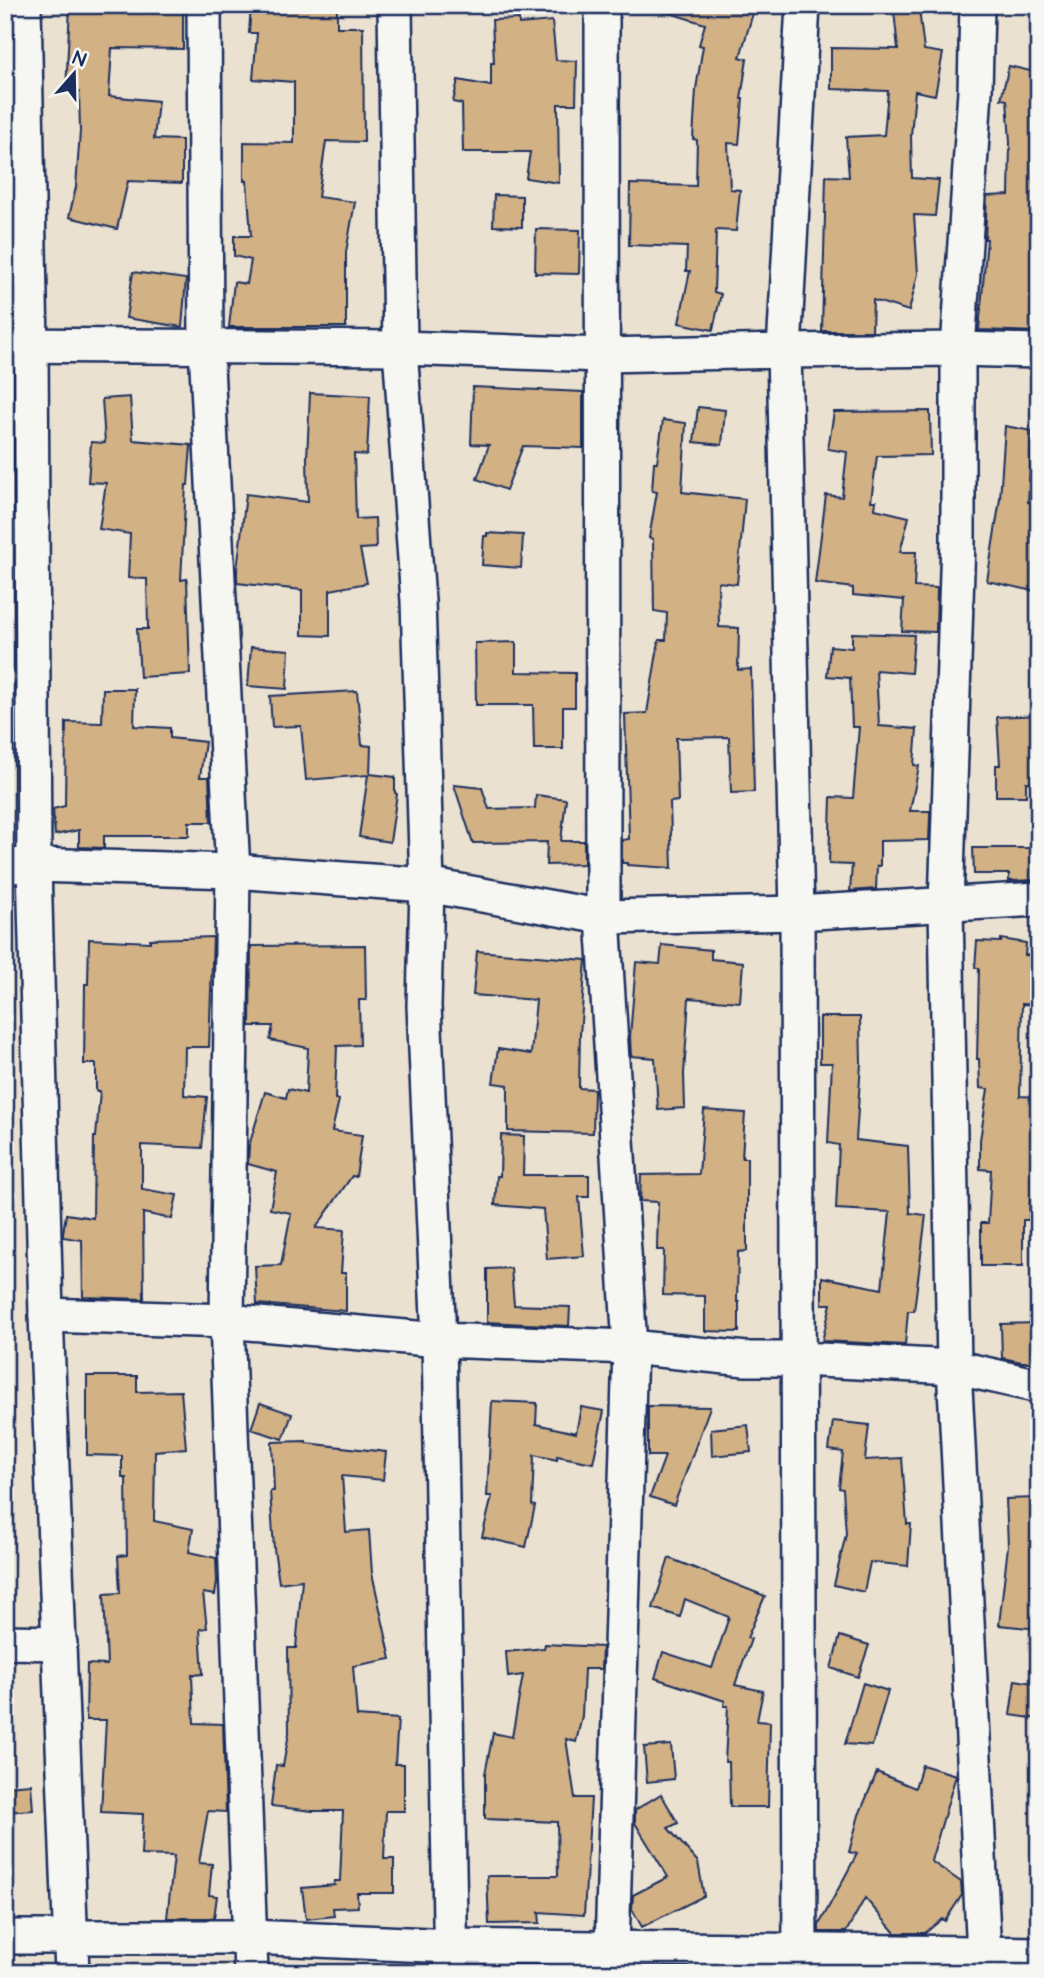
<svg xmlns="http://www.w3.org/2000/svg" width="1044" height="1978" font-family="'Architects Daughter',sans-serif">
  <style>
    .building { fill: #d2b185; stroke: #1b2f5e; stroke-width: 2 }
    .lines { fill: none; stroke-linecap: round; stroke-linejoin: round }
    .street-casing { stroke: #1b2f5e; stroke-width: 38 }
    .street { stroke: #f6f6f2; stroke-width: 33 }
  </style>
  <rect width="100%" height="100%" fill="#ebe1d1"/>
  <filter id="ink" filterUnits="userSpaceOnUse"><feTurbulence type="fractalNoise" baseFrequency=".0143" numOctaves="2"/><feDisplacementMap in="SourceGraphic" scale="14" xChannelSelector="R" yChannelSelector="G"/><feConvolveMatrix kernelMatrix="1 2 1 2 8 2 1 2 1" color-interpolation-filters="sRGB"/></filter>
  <g filter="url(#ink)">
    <g class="building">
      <path d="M70,5L183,9V49L112,48L109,96L158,101L154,139L182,140V183L128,181L117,229L69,217L76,187L80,131L79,92H66Z"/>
      <path d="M251,5H337V27H363L364,142L326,141L318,197L355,202L346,252V327H229L234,282L247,284L251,260L234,256V236H251L247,181H244V142L294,143V82L253,79L257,33H249Z"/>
      <path d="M663,5H729L753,13L740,57L747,59L741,99H743L739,144L728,143L730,189L740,190L736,231L716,230L714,292L721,294L713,330L679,323L690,271H686L687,247L629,245L630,184L696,186L697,140L693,139L696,89L703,46L699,45L705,24L663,11Z"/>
      <path d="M919,9L924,50L943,53L935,95L915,91L911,136L912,178L939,180L935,216L914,215L918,274L909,311L873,300L872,331H822L826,176L849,177L846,137L884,135L888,91L831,89V48L898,49L894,11Z"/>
      <path d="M519,19V24L552,21L556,60L577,61L576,104H558L559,183L526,178L530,152H463L462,104L453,102L458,80L491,86V63H494L492,20Z"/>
      <path d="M1009,66L1039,73L1037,96L1036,187H1039V332L979,330L987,239H985L987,196L1009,195L1010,142L1007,100L1001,99Z"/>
      <path d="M494,195L522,196V227L493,226Z"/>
      <path d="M536,229L580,230L579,274L535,273Z"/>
      <path d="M133,272L186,279L182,327L126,318Z"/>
      <path d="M473,387L583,392V448L523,446L506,490L477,479L489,445L471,444Z"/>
      <path d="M310,393L370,396L367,455L354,454L356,519L375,518L376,548L360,549L367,583L330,590V636L302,635V590L237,583V570L246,494L308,502L307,458Z"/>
      <path d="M130,397L133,440L191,445L188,485H186L181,580L187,579L190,674L140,677L137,629H148L147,579L128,578L130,534L99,529L106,483L88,482L91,442L105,443L102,399Z"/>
      <path d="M698,407L725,410L722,445L694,442Z"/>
      <path d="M930,411L931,455L877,456L871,501H876L875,509L909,517L900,552H916L914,587L937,588L936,632L902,631L904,600L853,595V588L815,583L826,495L842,497L847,452L828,449L834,412Z"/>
      <path d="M663,420L686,423L682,492L745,499L737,584L718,582L719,627L739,628L738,670L751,669L754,792L731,793L729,737L676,738L678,801L670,802L672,868L627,865V863H622V840L629,839L625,714L647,713L659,640H666L667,613L654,611L653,539L649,538L657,492L652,491L654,462H657Z"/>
      <path d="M1005,426L1032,431L1028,502L1037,503L1033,541L1039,540V592L987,581L1000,499Z"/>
      <path d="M487,533L523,535L521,568L482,565L484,536H487Z"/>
      <path d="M852,633L914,635L911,673L876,670L879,726L917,729L914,765L919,766L910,811H930V817L929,840L880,841V866H877L876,889L850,891L852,865L829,864L831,797L853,798L859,727H852L850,678L827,676L830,646L852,648Z"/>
      <path d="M516,642V672L575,673V707H563V749H534L533,705H476L475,643Z"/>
      <path d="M251,647L289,650L287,689L248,686Z"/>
      <path d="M103,689H135L134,726L170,728V738L205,742L200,777H209L211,822H189V836H104V848L79,847V830L55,835L53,809L65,806L66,722L102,723Z"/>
      <path d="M357,691L362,745L371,746L370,774L395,777V793L397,794L390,842L359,837L368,775L306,780L301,726L272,727L270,696Z"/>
      <path d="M1039,715V783L1026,782V796H996V765H1000L997,717Z"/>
      <path d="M454,785L482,788L489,809L535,808L536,795L566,799L561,841H584V864L546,865L547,842L473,843Z"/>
      <path d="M973,848H1039V880L1009,881V874H974Z"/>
      <path d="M213,937L209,1047H185L184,1095L207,1097L202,1148L142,1145V1189L177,1195L172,1219L143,1213L144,1299L83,1297L82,1240L63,1237V1233L66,1214L93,1218L94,1137H96L100,1091H96V1064H84L85,984H88L89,939L150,942V939Z"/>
      <path d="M1001,939L1026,943L1025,955L1039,956V1005L1022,1004L1020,1096L1039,1097V1199L1030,1198L1029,1220H1023V1266H981V1223H988L991,1170L980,1169V1140L988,1089L980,1088L979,1059H977L979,968H975L977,941L1001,942Z"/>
      <path d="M365,945L366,1000H359L360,1045L337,1046L335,1099L339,1100L332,1131L362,1135L356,1177L352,1176L316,1228L344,1230L341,1273H346V1311L257,1304L255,1266L281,1265L291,1213L270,1209L277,1172L248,1164L249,1146L265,1092L286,1098L288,1089L306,1093L308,1048L270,1040L273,1026H250L251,946Z"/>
      <path d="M662,945L711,950V959L743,962L740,1002L689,998L684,1074L685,1108L658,1110L655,1058L631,1056L630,1037L636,962L660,964Z"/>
      <path d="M477,951L586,960L580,1034L579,1088L594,1089L593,1133L508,1131V1085L493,1083L498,1049L531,1054L536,1000L473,995Z"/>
      <path d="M820,1017H860L861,1063L856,1140L908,1146L910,1213L926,1215L914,1311H908L905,1345L822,1341L831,1304H822V1277L882,1289L890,1212L836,1209L839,1145L828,1143L832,1063H820Z"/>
      <path d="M704,1110L745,1113L742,1158H747V1251L738,1252L737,1302H739V1332L705,1331V1296L663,1295L664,1250H657L658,1202L640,1201L641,1175L699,1174Z"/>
      <path d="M501,1135L524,1136L523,1175H589V1197H579L584,1256L547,1259L543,1209L495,1205L497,1176H500Z"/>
      <path d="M511,1268L514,1305L570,1307L569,1326L487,1322V1269Z"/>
      <path d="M1039,1323V1362H1022L1002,1358L1001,1324Z"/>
      <path d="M87,1376H137V1392L181,1391L186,1448L155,1451L154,1521L193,1529L189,1552L216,1558L217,1582L215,1595L203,1593L207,1628L200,1629L203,1674L192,1675L194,1723L223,1724L226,1812L208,1811L199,1863L212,1864L209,1895L217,1896L214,1918H167L174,1856L141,1855L143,1814L101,1812L106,1720H86L87,1664L107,1665L104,1594L120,1593L118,1556L127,1555L126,1478H122V1456L87,1455Z"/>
      <path d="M492,1401L537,1403L536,1424L576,1433L581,1407L604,1411L593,1463L557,1456V1460L534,1455L532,1505L535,1506L526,1547L482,1537L492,1496H487Z"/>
      <path d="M260,1403L292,1414L283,1439L251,1429Z"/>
      <path d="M648,1406L710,1407L674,1505L650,1497L665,1456H648Z"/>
      <path d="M833,1421L869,1425L865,1460L902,1458L907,1524H911L908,1566L870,1562L864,1592L834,1585L846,1534L843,1489L839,1488L843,1452L829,1450Z"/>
      <path d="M748,1425L751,1452L712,1456L711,1429Z"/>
      <path d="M306,1441V1443L386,1452L383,1480L342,1476L346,1532L369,1530L372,1573L391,1659L353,1666L357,1716L398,1719L395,1764H404V1811H386L384,1859H394V1893H357L358,1907L333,1908L334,1916L306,1919L302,1888L335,1885L334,1881H340L343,1811H312L271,1806L276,1765L283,1766L289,1733L288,1648H296L302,1580L279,1583L274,1549L270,1491H274L272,1442Z"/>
      <path d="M1035,1498L1037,1563H1039V1629L999,1625L1008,1546L1006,1499Z"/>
      <path d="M669,1558L765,1596L747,1638L751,1639L735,1685L763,1691L757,1721L770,1722L768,1807H730L729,1762H725L728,1706H724L725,1701L655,1678L663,1652L712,1668L729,1617L685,1599L680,1617L653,1608Z"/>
      <path d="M840,1636L869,1645L858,1677L831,1668Z"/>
      <path d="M545,1644L602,1647L601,1669H584L582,1716L576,1742L566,1739L575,1798H591L584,1915L539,1912L540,1923L489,1924L487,1876H558L557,1822L485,1819V1774L493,1733L512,1737L523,1675L508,1677L506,1652L544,1648Z"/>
      <path d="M1015,1680L1039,1684V1719L1010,1715Z"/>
      <path d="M863,1683L888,1691L872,1746L845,1744Z"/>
      <path d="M671,1745L674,1779L647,1782L644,1747Z"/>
      <path d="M922,1765L956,1775L931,1861L961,1882L962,1895L945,1921L942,1919L925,1933H895L865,1898L846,1932H819V1925L857,1854L849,1852L859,1815L877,1772L915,1788Z"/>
      <path d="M31,1784L33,1810L5,1812V1786Z"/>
      <path d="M661,1794L678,1823L668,1828L698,1862L704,1896L642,1927L632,1909L633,1895L668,1877L635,1823V1810Z"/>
    </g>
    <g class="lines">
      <defs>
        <g id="street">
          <path d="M24,5L31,345L34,865L46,1315L72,1973"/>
          <path d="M204,5L206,346L233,871L227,1321L251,1973"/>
          <path d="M395,5L400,348L418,601L427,885L424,1006L439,1340L451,1973"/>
          <path d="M602,5L603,917L630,1347L612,1949L613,1973"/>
          <path d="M977,5L975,91L958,349V541L946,905L954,1367L985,1973"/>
          <path d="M5,345L400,348L603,355L784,351L958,349L1039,351"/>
          <path d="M5,866L34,865L233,871L427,885L603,917L797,913L1039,899"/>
          <path d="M46,1315L227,1321L439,1340L630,1347L746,1359H800L954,1367L1039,1386"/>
          <path d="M5,1642L60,1643"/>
          <path d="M5,1937H250L451,1946L1039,1954"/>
          <path d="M800,1973L797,913L784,351L803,5"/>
        </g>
      </defs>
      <use href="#street" class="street-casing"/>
      <use href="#street" class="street"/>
    </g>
  </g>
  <rect width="1044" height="1978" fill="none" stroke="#f6f6f2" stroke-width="28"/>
  <rect x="14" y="14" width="1016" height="1950" fill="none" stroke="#1b2f5e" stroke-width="2.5" filter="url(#ink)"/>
  <g transform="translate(74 74) rotate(20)" stroke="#f6f6f2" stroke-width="5" paint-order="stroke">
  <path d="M0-5L12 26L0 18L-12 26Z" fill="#1b2f5e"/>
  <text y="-10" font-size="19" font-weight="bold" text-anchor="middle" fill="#1b2f5e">N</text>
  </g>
</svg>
